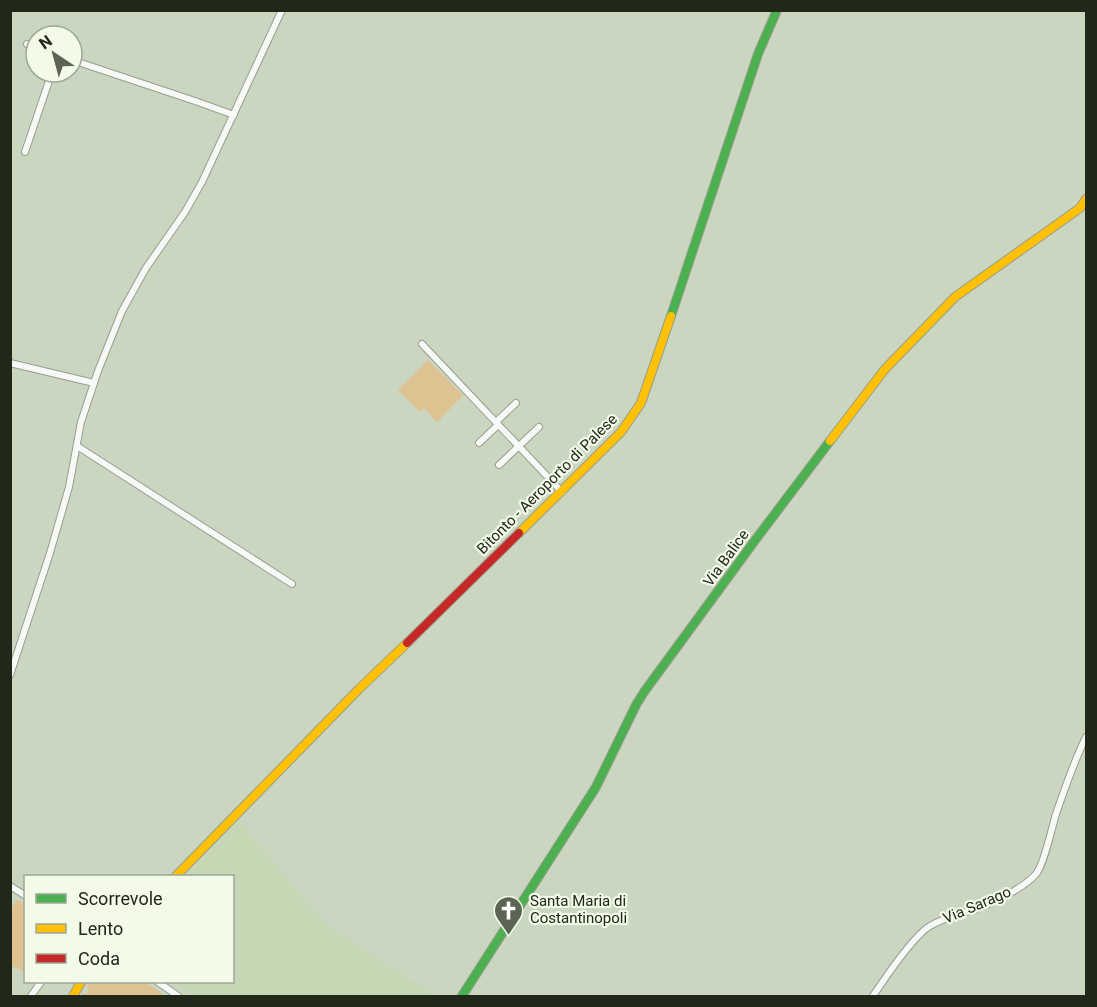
<svg xmlns="http://www.w3.org/2000/svg" width="1097" height="1007" font-family="Roboto,sans-serif">
  <style>
    .built { fill: #c5d7b4 }
    .green { fill: #dec291 }
    .lines { fill: none; stroke-linecap: round; stroke-linejoin: round }
    .street-casing { stroke: #969e8d; stroke-width: 8 }
    .fast-casing { stroke: #969e8d; stroke-width: 10 }
    .slow-casing { stroke: #969e8d; stroke-width: 10 }
    .jam-casing { stroke: #969e8d; stroke-width: 10 }
    .street { stroke: #f7f9f6; stroke-width: 6 }
    .fast { stroke: #4caf50; stroke-width: 8 }
    .slow { stroke: #ffc107; stroke-width: 8 }
    .jam { stroke: #c62828; stroke-width: 8 }
    .labels { text-anchor: middle; dominant-baseline: central; stroke-width: 4.5; stroke-linejoin: round; paint-order: stroke }
    .street-label { font-size: 15px; fill: #21281a; stroke: #f1fbe8 }
    .poi-label { font-size: 15px; fill: #21281a; stroke: #f1fbe8; text-anchor: start }
  </style>
  <rect width="100%" height="100%" fill="#cbd6c0"/>
  <path class="built" d="M239,821L327,926L436,996H196L173,982H232V876H185Z"/>
  <g class="green">
    <path d="M428,360L463,395L437,422L424,408L420,412L398,390Z"/>
    <path d="M17,899L25,905V973L15,966L13,969L11,967V909Z"/>
    <path d="M90,982H144L160,992L164,996H81L83,993L87,994L89,990L87,987Z"/>
  </g>
  <g class="lines">
    <defs>
      <g id="street">
        <path d="M27,44L36,47"/>
        <path d="M72,60L195,101L234,115"/>
        <path d="M25,152L52,72"/>
        <path d="M422,344L562,492"/>
        <path d="M10,363L94,383"/>
        <path d="M496,422L516,403"/>
        <path d="M479,443L498,425"/>
        <path d="M77,446L292,584"/>
        <path d="M499,465L539,427"/>
        <path d="M10,675L50,553L69,487L81,422L98,371L122,311L146,268L185,212L202,182L282,10"/>
        <path d="M10,886L26,896"/>
        <path d="M158,982L178,996"/>
        <path d="M31,996L41,982"/>
        <path d="M873,996C885,978 913,936 930,926C943,918 958,915 973,910C991,904 1024,888 1036,874C1044,865 1052,827 1056,814C1065,788 1074,761 1086,737"/>
      </g>
      <g id="fast">
        <path d="M671,316L758,54L777,10"/>
        <path d="M462,996L596,787L636,705L644,692L756,539L830,441"/>
      </g>
      <g id="slow">
        <path d="M830,441L885,369L955,297L1080,208L1086,199"/>
        <path d="M519,533L621,432L641,403L671,316"/>
        <path d="M176,876L359,689L407,643"/>
        <path d="M73,996L81,982"/>
      </g>
      <path id="jam" d="M407,643L519,533"/>
    </defs>
    <use href="#street" class="street-casing"/>
    <use href="#fast" class="fast-casing"/>
    <use href="#slow" class="slow-casing"/>
    <use href="#jam" class="jam-casing"/>
    <use href="#street" class="street"/>
    <use href="#fast" class="fast"/>
    <use href="#slow" class="slow"/>
    <use href="#jam" class="jam"/>
  </g>
  <defs>
    <symbol id="church-pin" viewBox="-11 -11 22 30"><path d="M0 17L-7.5 6A9.5 9.5 0 1 1 7.5 6Z" fill="#5c6554" stroke="#f1fbe8"/><path d="M-1.2-6h2.4v3.5h3.3v2.4h-3.3V6h-2.4V-.1h-3.3v-2.4h3.3Z" fill="#fff"/></symbol>
  </defs>
  <g fill-rule="evenodd">
    <use href="#church-pin" x="492" y="894" width="33" height="45"/>
  </g>
  <g class="labels">
    <g class="street-label">
      <text transform="translate(547 484) rotate(-45)">Bitonto - Aeroporto di Palese</text>
      <text transform="translate(726 558) rotate(-54)">Via Balice</text>
      <text transform="translate(977 905) rotate(-23)">Via Sarago</text>
    </g>
    <g class="poi-label">
      <text x="530" y="901">Santa Maria di<tspan x="530" dy="17">Costantinopoli</tspan></text>
    </g>
  </g>
  <rect width="1097" height="1007" fill="none" stroke="#21281a" stroke-width="24"/>
  <rect x="24" y="875" width="210" height="108" fill="#f1fbe8" stroke="#9ea796" stroke-width="1.5"/>
  <rect x="36" y="894" width="30" height="9" fill="#4caf50" stroke="#9ea796" stroke-width="1.5"/>
  <text x="78" y="905" font-size="18" fill="#21281a">Scorrevole</text>
  <rect x="36" y="924" width="30" height="9" fill="#ffc107" stroke="#9ea796" stroke-width="1.5"/>
  <text x="78" y="935" font-size="18" fill="#21281a">Lento</text>
  <rect x="36" y="954" width="30" height="9" fill="#c62828" stroke="#9ea796" stroke-width="1.5"/>
  <text x="78" y="965" font-size="18" fill="#21281a">Coda</text>
  <g transform="translate(54 54) rotate(324)"><circle r="28" fill="#f1fbe8" stroke="#9ea796" stroke-width="1.5"/>
  <path d="M0-4.5L10 22L0 15L-10 22Z" fill="#5c6554"/>
  <text y="-9" font-size="16" font-weight="bold" text-anchor="middle" fill="#21281a">N</text>
  </g>
</svg>
